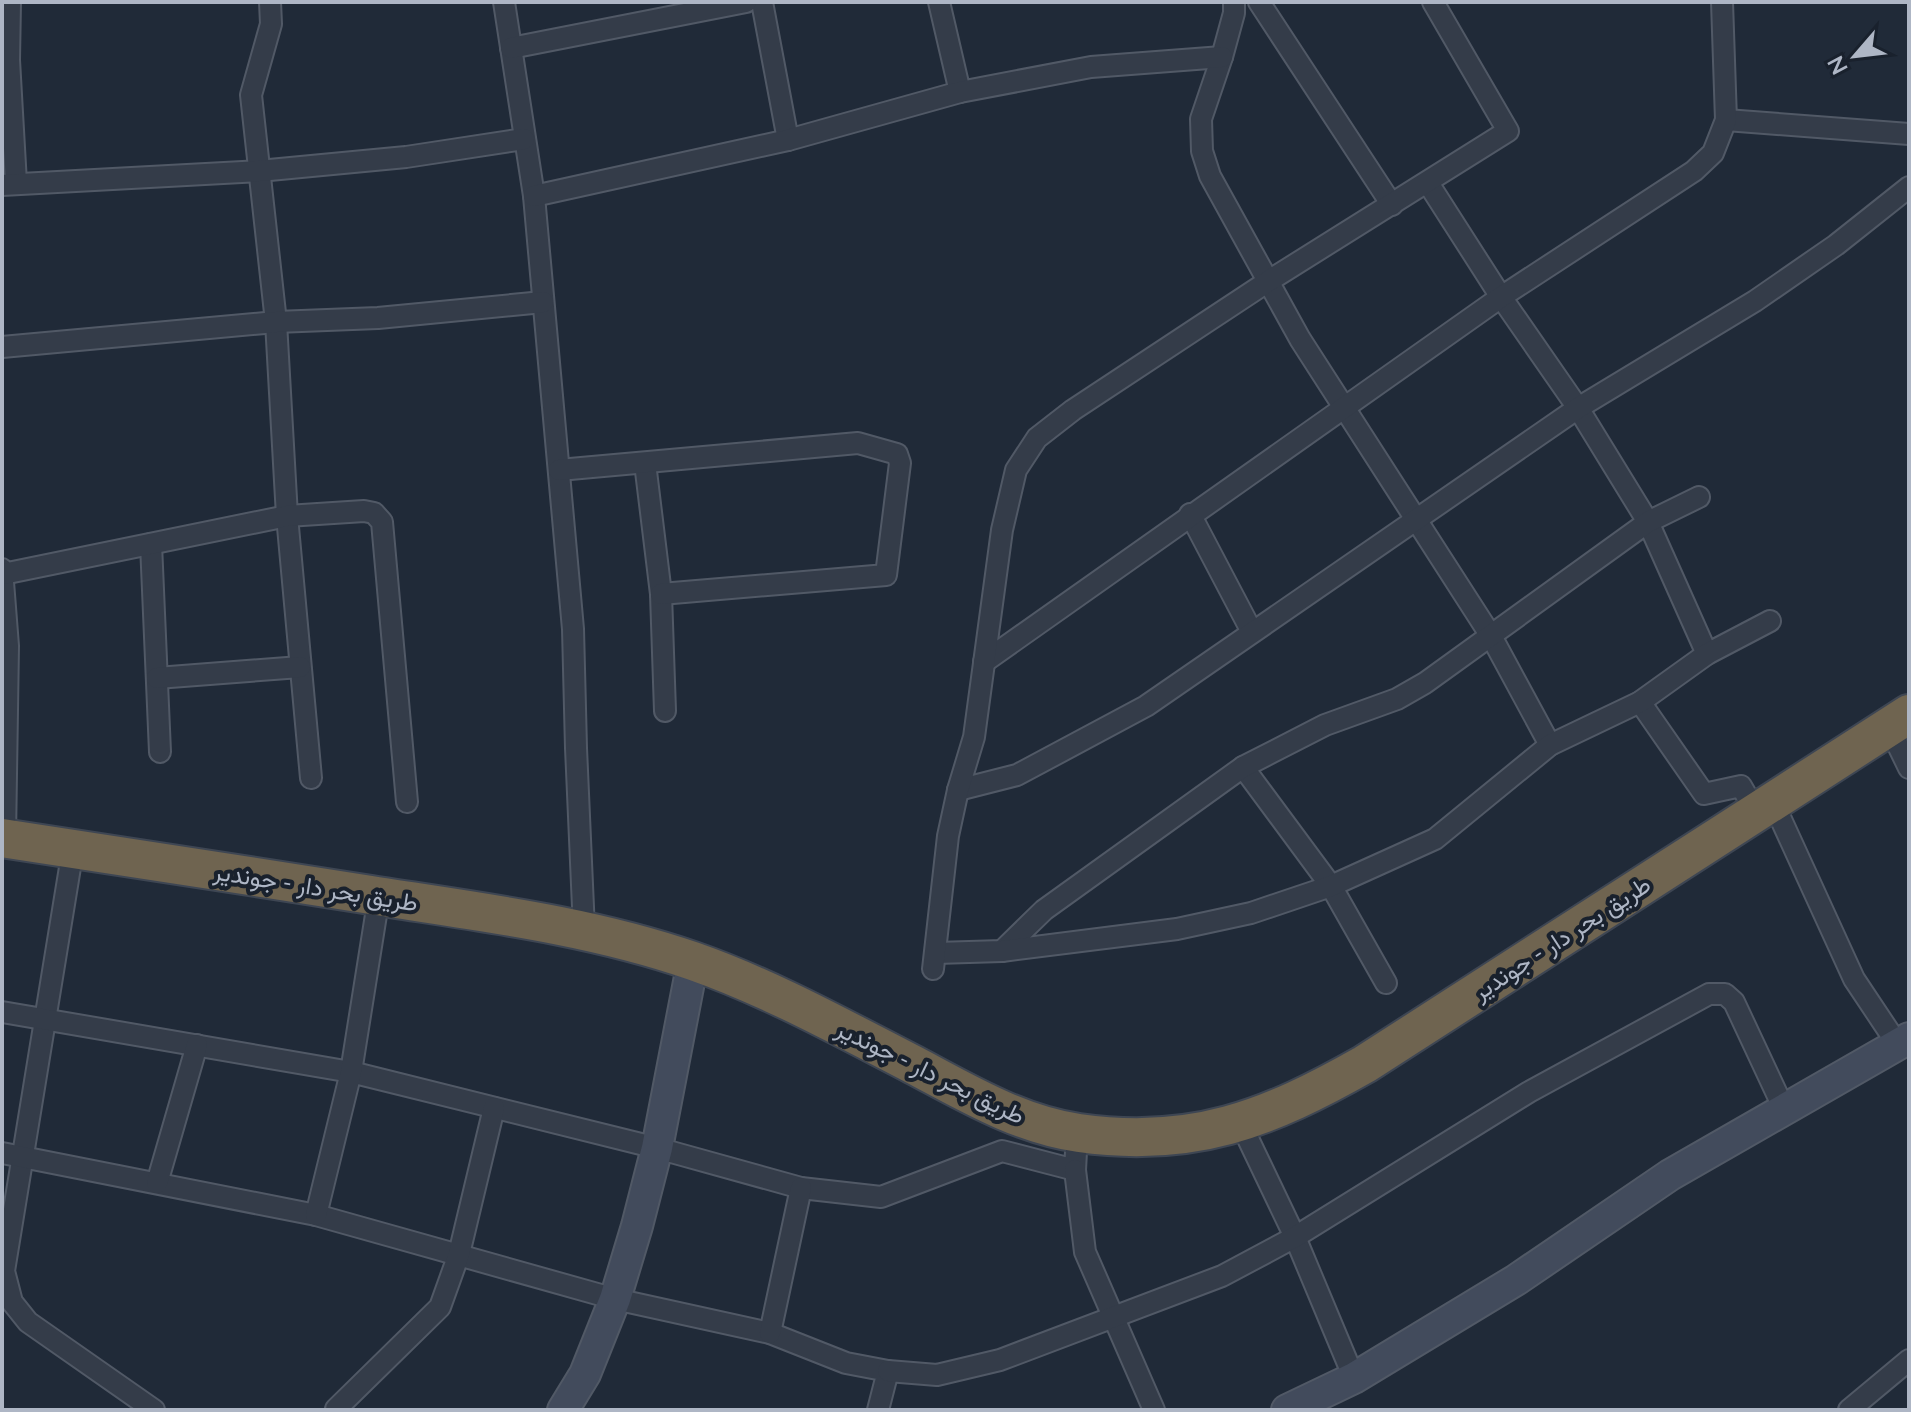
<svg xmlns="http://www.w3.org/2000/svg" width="1911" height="1412" font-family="Lato,Vazirmatn,sans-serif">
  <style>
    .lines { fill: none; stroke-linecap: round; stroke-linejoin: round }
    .street-casing { stroke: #515966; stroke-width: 24 }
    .secondary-casing { stroke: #515966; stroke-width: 34 }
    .highway-casing { stroke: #3e4653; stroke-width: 42 }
    .street { stroke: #343c49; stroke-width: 20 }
    .secondary { stroke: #424b5c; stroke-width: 30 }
    .highway { stroke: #6f6450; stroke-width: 38 }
    .labels { text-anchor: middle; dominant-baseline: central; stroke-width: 8; stroke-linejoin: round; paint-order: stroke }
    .street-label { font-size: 24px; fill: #aeb6c5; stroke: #19212d }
  </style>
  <rect width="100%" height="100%" fill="#202a38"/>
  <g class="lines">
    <defs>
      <g id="street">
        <path d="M10,2L9,60L16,183"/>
        <path d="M270,2L271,24L251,95L276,322L287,516L311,778"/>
        <path d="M504,2L534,196L573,629L576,748L584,930"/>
        <path d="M762,2L788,140"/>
        <path d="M939,2L960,92"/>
        <path d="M1234,2V13L1222,57L1201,119L1202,151L1210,176L1300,339L1491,636L1550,745"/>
        <path d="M1259,2L1392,205"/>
        <path d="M511,48L746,2"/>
        <path d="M1726,120L1909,134"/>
        <path d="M1428,183L1501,297L1578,408L1648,522L1707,654"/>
        <path d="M2,185L259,171L406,157L524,139"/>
        <path d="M534,196L788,140L960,92L1091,67L1222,57"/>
        <path d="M2,347L276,322L378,318L543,302"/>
        <path d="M645,463L661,594L665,711"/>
        <path d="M559,470L858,443L897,454L900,463L886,575L661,594"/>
        <path d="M1190,514L1252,632"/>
        <path d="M151,544L160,752"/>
        <path d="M2,569L8,646L5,838"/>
        <path d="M3,574L287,516L364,511L374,513L382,522L407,802"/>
        <path d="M984,662L1501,297L1694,171L1713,153L1726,120L1722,2"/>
        <path d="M157,678L300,667"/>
        <path d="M1640,702L1704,794L1741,786L1756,812"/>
        <path d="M1889,727L1909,768"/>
        <path d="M1243,767L1331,886L1386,983"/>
        <path d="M958,790L1017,775L1146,706L1578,408L1755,301L1836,245L1909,187"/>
        <path d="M1773,802L1854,979L1898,1045"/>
        <path d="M73,849L4,1271L12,1302L28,1322L154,1410"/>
        <path d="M1002,951L1044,910L1243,767L1325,725L1397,699L1425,683L1648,522L1699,497"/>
        <path d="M936,953L1002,951L1177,929L1251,913L1331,886L1435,839L1550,745L1640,702L1707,654L1770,621"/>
        <path d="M933,969L948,836L958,790L974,737L1002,530L1016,470L1037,438L1073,410L1267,282L1508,131L1433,2"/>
        <path d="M2,1012L351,1072L657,1148L801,1188L881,1197L1002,1151L1075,1170L1077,1133"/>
        <path d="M1241,1124L1295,1237L1354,1378"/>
        <path d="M2,1153L316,1215L615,1299L770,1333L846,1363L888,1371L878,1410"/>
        <path d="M1075,1170L1085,1252L1154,1410"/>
        <path d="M157,1183L197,1045"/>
        <path d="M316,1215L351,1072L379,896"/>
        <path d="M770,1333L801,1188"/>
        <path d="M888,1371L937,1375L1000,1360L1222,1276L1295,1237L1529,1092L1709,994H1725L1734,1002L1784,1109"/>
        <path d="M336,1409L440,1307L459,1254L494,1108"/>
        <path d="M1849,1410L1909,1360"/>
      </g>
      <g id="secondary">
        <path d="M563,1410L585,1374L615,1299L637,1226L657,1148L693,961"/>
        <path d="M1287,1410L1354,1378L1516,1280L1670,1175L1909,1038"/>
      </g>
      <path id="highway" d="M2,838C125,856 248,876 371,895C479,912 589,925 693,961C770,988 842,1028 914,1065C965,1092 1020,1125 1079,1133C1193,1149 1268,1119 1365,1064L1909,714"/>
    </defs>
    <use href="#street" class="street-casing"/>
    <use href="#secondary" class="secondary-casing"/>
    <use href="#highway" class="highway-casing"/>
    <use href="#street" class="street"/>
    <use href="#secondary" class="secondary"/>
    <use href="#highway" class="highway"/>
  </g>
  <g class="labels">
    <g class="street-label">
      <text transform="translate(316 886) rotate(9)">طريق بحر دار - جوندير</text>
      <text transform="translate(1561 937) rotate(-33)">طريق بحر دار - جوندير</text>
      <text transform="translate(931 1071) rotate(26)">طريق بحر دار - جوندير</text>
    </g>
  </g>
  <rect width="1911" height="1412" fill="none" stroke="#aeb6c5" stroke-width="8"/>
  <g transform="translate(1855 56) rotate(242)" stroke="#19212d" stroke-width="6" paint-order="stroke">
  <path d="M0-6L14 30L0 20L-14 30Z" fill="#aeb6c5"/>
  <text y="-12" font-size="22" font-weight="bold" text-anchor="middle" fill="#aeb6c5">N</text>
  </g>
</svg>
